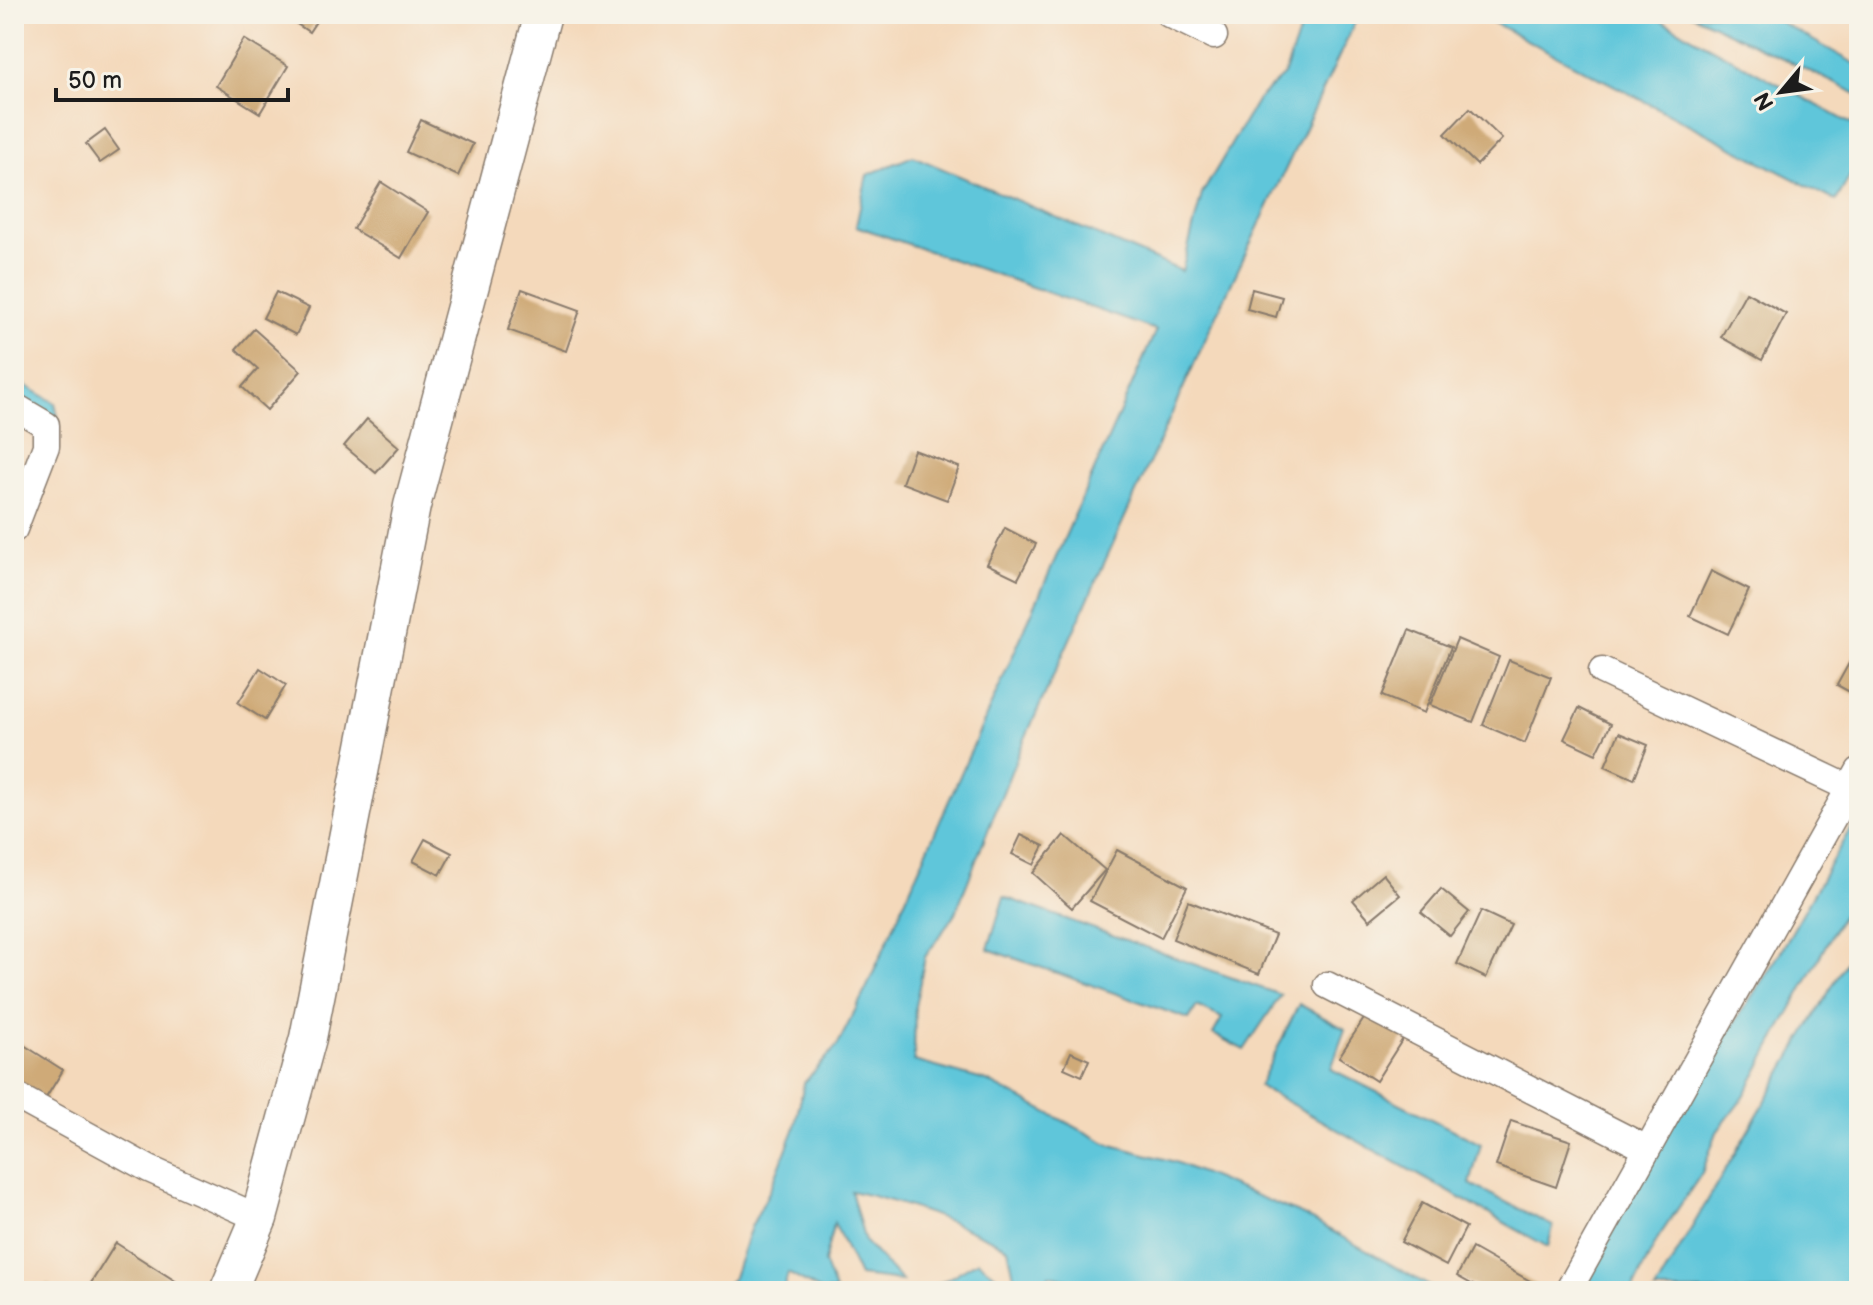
<svg xmlns="http://www.w3.org/2000/svg" width="1873" height="1305" font-family="'Balsamiq Sans',sans-serif">
  <style>
    .water { fill: #5ec6da; stroke: #3d717b; stroke-width: 2 }
    .building { fill: #cfaa78 }
    .lines { fill: none; stroke-linecap: round; stroke-linejoin: round }
    .street-casing { stroke: #887a6c; stroke-width: 29 }
    .secondary-casing { stroke: #887a6c; stroke-width: 39 }
    .street { stroke: #fff; stroke-width: 26 }
    .secondary { stroke: #fff; stroke-width: 36 }
  </style>
  <rect width="100%" height="100%" fill="#f7f3e8"/>
  <filter id="ink" filterUnits="userSpaceOnUse"><feTurbulence type="fractalNoise" baseFrequency=".0125" numOctaves="2"/><feDisplacementMap in="SourceGraphic" scale="16" xChannelSelector="R" yChannelSelector="G"/><feConvolveMatrix kernelMatrix="1 2 1 2 8 2 1 2 1" color-interpolation-filters="sRGB"/></filter>
  <filter id="wash" filterUnits="userSpaceOnUse"><feTurbulence type="fractalNoise" baseFrequency=".006" numOctaves="4" result="noise"/><feDisplacementMap in="SourceGraphic" scale="32" xChannelSelector="R" yChannelSelector="G"/><feGaussianBlur stdDeviation="1.8" result="paint"/><feColorMatrix in="noise" values="0 0 0 0 0 0 0 0 0 0 0 0 0 0 0 0 0 1.4 0 .05"/><feComposite in="paint" operator="in"/></filter>
  <g filter="url(#wash)">
    <rect width="100%" height="100%" fill="#f4d9bb"/>
    <g class="water">
      <path d="M1306,14H1359L1209,331L1018,754L955,914L925,957L915,1006L914,1061L987,1081L1108,1144L1175,1162L1303,1215L1438,1291H1122L1049,1275L1044,1291H1017L1008,1248C957,1222 907,1203 851,1191L865,1242L902,1281L859,1276L834,1223L824,1262L835,1291H821L788,1273L783,1291H719L734,1277L751,1227L770,1190L794,1130L804,1083L837,1046L867,987L1156,330L856,226L867,175L913,156L1182,271L1202,194L1258,99L1284,75Z"/>
      <path d="M1477,14H1661L1659,19L1859,128V160L1836,201Z"/>
      <path d="M1691,14H1766L1859,66V95Z"/>
      <path d="M14,379L55,403L59,422L14,399Z"/>
      <path d="M1859,813V891L1839,921L1743,1098L1717,1132L1702,1173L1658,1238L1632,1291H1584L1606,1241L1691,1089L1780,953Z"/>
      <path d="M1004,897L1281,995L1244,1050L1213,1034L1222,1018L1197,1006L1189,1019L988,949Z"/>
      <path d="M1859,940V1291H1655Z"/>
      <path d="M1299,1004L1345,1029L1331,1069L1481,1144L1470,1184L1553,1226L1548,1247L1259,1086Z"/>
      <path d="M978,1261L1015,1291H927Z"/>
    </g>
    <g id="blocks">
      <g class="building">
        <path d="M282,14H321L309,32Z"/>
        <path d="M244,39L288,66L260,113L216,86Z"/>
        <path d="M1470,108L1502,139L1477,165L1445,134Z"/>
        <path d="M421,120L473,144L458,176L406,152Z"/>
        <path d="M105,130L119,150L100,163L86,144Z"/>
        <path d="M381,182L428,212L401,258L353,229Z"/>
        <path d="M522,289L580,310L566,351L508,330Z"/>
        <path d="M1252,289L1282,297L1276,317L1247,309Z"/>
        <path d="M276,292L309,308L296,335L263,318Z"/>
        <path d="M1746,292L1786,314L1762,360L1721,337Z"/>
        <path d="M254,329L301,371L267,410L242,387L258,369L236,349Z"/>
        <path d="M367,419L399,447L376,473L344,446Z"/>
        <path d="M914,450L959,467L947,500L902,483Z"/>
        <path d="M1005,528L1036,544L1018,579L987,564Z"/>
        <path d="M1711,571L1749,590L1728,634L1690,616Z"/>
        <path d="M1409,630L1451,647L1424,713L1382,696Z"/>
        <path d="M1457,639L1499,657L1473,722L1430,705Z"/>
        <path d="M1859,645V697L1837,685Z"/>
        <path d="M1509,660L1551,677L1525,743L1483,725Z"/>
        <path d="M260,668L286,685L265,720L238,703Z"/>
        <path d="M1579,708L1611,724L1596,754L1564,739Z"/>
        <path d="M1619,733L1648,745L1634,779L1605,766Z"/>
        <path d="M1021,835L1044,846L1034,865L1012,854Z"/>
        <path d="M1064,835L1105,870L1072,908L1033,873Z"/>
        <path d="M425,839L452,853L440,875L413,861Z"/>
        <path d="M1117,850L1187,887L1161,938L1090,901Z"/>
        <path d="M1383,874L1400,895L1370,920L1353,900Z"/>
        <path d="M1441,889L1469,912L1450,936L1421,912Z"/>
        <path d="M1188,901L1275,935L1259,974L1173,939Z"/>
        <path d="M1481,911L1511,925L1486,978L1457,964Z"/>
        <path d="M1367,1014L1404,1037L1376,1081L1339,1057Z"/>
        <path d="M16,1040L63,1070L41,1106L14,1088Z"/>
        <path d="M1071,1052L1089,1060L1082,1076L1064,1068Z"/>
        <path d="M1511,1121L1571,1141L1556,1187L1496,1166Z"/>
        <path d="M1422,1203L1466,1227L1446,1266L1401,1242Z"/>
        <path d="M116,1243L191,1291H86Z"/>
        <path d="M1472,1248L1537,1285L1534,1291H1484L1457,1276Z"/>
        <path d="M47,1283L59,1291H42Z"/>
      </g>
    </g>
  </g>
  <g filter="url(#ink)">
    <use href="#blocks" fill-opacity="0" stroke="#887a6c" stroke-width="2"/>
    <g class="lines">
      <defs>
        <g id="street">
          <path d="M1169,14L1214,36"/>
          <path d="M14,406L46,425V446L14,529"/>
          <path d="M1602,671L1849,788"/>
          <path d="M1327,985L1647,1149"/>
          <path d="M14,1095L149,1169L259,1218"/>
          <path d="M1568,1291L1859,771"/>
        </g>
        <path id="secondary" d="M228,1291L259,1218L308,1038L412,506L543,14"/>
      </defs>
      <use href="#street" class="street-casing"/>
      <use href="#secondary" class="secondary-casing"/>
      <use href="#street" class="street"/>
      <use href="#secondary" class="secondary"/>
    </g>
  </g>
  <rect width="1873" height="1305" fill="none" stroke="#f7f3e8" stroke-width="48"/>
  <g transform="translate(1781 92) rotate(241)" stroke="#f7f3e8" stroke-width="6" paint-order="stroke">
  <path d="M0-6L14 30L0 20L-14 30Z" fill="#1c1c1c"/>
  <text y="-12" font-size="22" font-weight="bold" text-anchor="middle" fill="#1c1c1c">N</text>
  </g>
  <path d="M56 88v12h232v-12" fill="none" stroke="#1c1c1c" stroke-width="4"/>
  <text x="68" y="88" font-size="24" fill="#1c1c1c" stroke="#f7f3e8" stroke-width="6" paint-order="stroke">50 m</text>
</svg>
